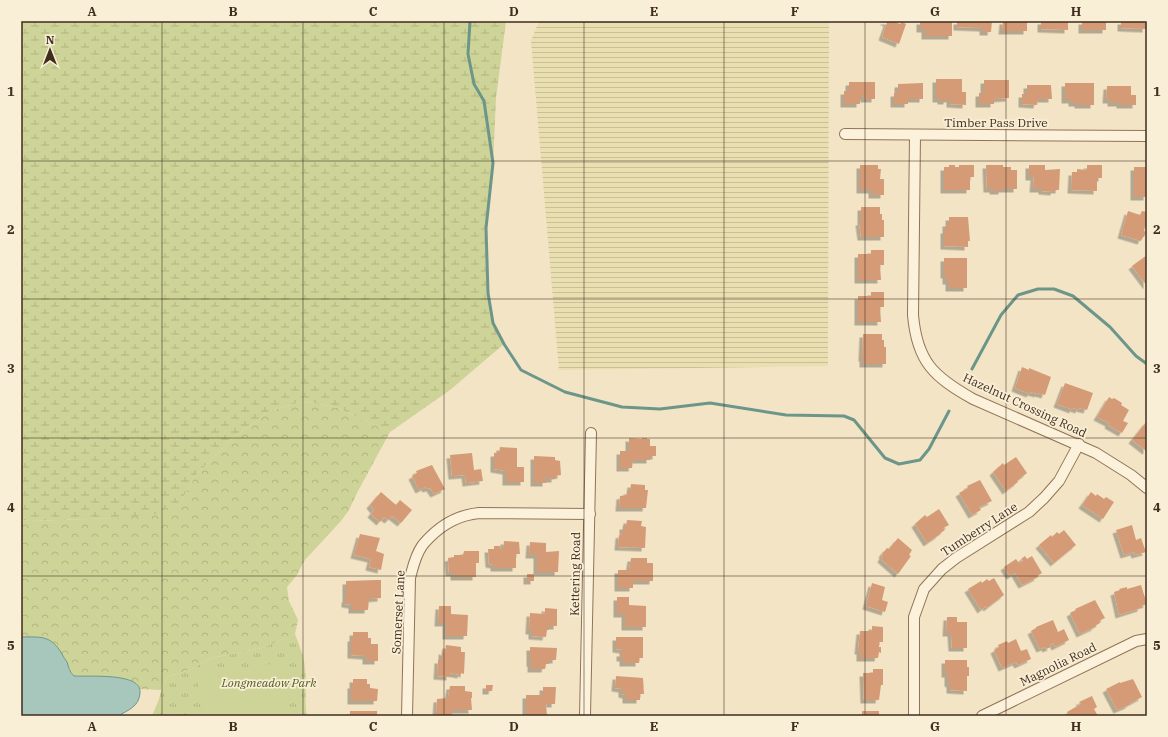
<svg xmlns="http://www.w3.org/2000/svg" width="1168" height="737" font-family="'IBM Plex Serif',serif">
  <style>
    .farmland { fill: url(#farmland-rules) }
    .forest { fill: url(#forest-crowns) }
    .wetland { fill: url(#wetland-marsh) }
    .park { fill: url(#park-tufts) }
    .pitch { fill: #ced397 }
    .water { fill: #a7c6bc; stroke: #6c968a }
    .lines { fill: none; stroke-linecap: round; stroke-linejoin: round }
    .stream { stroke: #6c968a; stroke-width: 3 }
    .building { fill: #d59b77; filter: url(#shadow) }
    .minor-casing { stroke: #907458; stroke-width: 12 }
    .minor { stroke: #fcf1da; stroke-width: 10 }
    .grid { fill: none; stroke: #3f2d1e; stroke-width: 1; stroke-opacity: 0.55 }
    .labels { text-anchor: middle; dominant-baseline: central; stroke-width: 3.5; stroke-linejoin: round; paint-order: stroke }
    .street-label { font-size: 12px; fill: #3f2d1e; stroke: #f9eed6 }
    .park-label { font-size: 12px; font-style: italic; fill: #515e22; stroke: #f9eed6 }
    .neatline { fill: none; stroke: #3f2d1e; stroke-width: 1.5 }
    .grid-label { font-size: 13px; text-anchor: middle; font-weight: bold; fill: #3f2d1e }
  </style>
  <defs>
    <pattern id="farmland-rules" width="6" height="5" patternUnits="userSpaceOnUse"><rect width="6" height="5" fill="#e9dfb1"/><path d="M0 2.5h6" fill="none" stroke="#c9c098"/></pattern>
    <pattern id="forest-crowns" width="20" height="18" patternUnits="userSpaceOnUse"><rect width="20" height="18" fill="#ced397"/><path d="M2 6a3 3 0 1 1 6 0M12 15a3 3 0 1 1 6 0" fill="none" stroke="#b2b582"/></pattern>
    <pattern id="wetland-marsh" width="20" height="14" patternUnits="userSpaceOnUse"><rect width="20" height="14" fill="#ced397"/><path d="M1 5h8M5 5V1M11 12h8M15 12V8" fill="none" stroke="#b2b582"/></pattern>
    <pattern id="park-tufts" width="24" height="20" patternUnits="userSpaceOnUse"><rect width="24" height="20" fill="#ced397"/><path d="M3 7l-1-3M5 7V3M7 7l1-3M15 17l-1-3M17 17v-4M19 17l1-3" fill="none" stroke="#b2b582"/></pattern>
    <filter id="shadow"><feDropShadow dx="-3.5" dy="3.5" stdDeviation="0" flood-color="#0004"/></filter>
  </defs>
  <rect width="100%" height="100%" fill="#f3e4c5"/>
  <path class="farmland" d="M539,21H829L828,366L559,370L531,41Z"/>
  <path class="forest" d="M304,401L338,408L390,432L358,491L349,510L341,521L304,561L297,575L287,587L289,601L298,620L295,634L262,648L211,658L192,669L177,674L169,676L163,684L161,690L140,689C139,686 137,683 134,682C123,675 89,677 74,676C68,671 69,665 65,659C60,652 52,645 45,638L21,637V520L31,521L117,518L181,501L196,475L234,437L270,411Z"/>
  <path class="wetland" d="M21,21H506L496,98L493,163L486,228L488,293L493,323L504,344L450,390L390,432L338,408L304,401L270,411L234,437L196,475L181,501L157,514L117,518L31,521L21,520Z"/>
  <path class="park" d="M295,634C299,645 304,656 305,668C307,684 304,700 307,716H152L159,699L163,684L169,676L177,674L192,669L211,658L262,648Z"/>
  <path class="pitch" d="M286,662L290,716H205L199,695L197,674Z"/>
  <path class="water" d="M21,637C41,637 51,635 62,654C63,657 66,660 67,662C69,668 69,671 74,676C88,677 143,672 140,693C139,707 128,710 118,716H21Z"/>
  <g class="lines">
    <g class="stream">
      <path d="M470,21L468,54L474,84L484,101L493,163L486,228L488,293L493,323L504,344L521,370L565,392L622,407L660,409L710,403L786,415L844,416L854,420L885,458L899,464L920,460L929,449L949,411"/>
      <path d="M972,369L1001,315L1018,295L1038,289H1054L1073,296L1110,327L1136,356L1147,364"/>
    </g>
  </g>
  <g class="building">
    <path d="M883,21H895V22L900,24L902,22L906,24L899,44L882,37L887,23Z"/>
    <path d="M920,21H952V36H925V29H920Z"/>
    <path d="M957,21H992L991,32H983V28L957,27Z"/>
    <path d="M1003,21H1027V31H1002Z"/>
    <path d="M1041,21H1068V30L1041,29Z"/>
    <rect x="1082" y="21" width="24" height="9"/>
    <path d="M1121,21H1146V29L1121,28Z"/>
    <path d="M936,79H962V92H966V105L950,104V99H947V101H941V99H936Z"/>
    <path d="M984,80H1009V98L994,99V104H979V93H984Z"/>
    <path d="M849,82H875V99H864V97H860V104H844V91H849Z"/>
    <path d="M923,83V99H908V104H894V93H898V84Z"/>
    <path d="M1065,83H1094V105H1078V103H1072V100H1065Z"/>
    <path d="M1027,85H1051L1052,99H1038L1037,105L1022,104V94H1027Z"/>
    <path d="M1107,86H1131V95H1136V105H1120V103H1111V100H1106Z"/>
    <path d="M860,165H878V169H881L880,179H884V195H872V190H860Z"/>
    <path d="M949,165H955V167H959V165H974V177H970V190H944V167H949Z"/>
    <path d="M986,165H1003V167H1011V170H1017V189H1002V191H993V189H987Z"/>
    <path d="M1029,165H1045V170L1060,169L1059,190H1054V192L1042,191V189H1033L1034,177H1029Z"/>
    <path d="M1087,165H1102V178H1097V191L1071,190L1072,172H1077V169L1087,170Z"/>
    <rect x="1134" y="167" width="13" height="30"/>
    <path d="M861,207H880V214H882V220H884V237H861L859,222H861Z"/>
    <path d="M1128,211L1140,215L1142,211L1147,212V228L1145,227L1144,231L1146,232L1144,237H1143L1141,241L1121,235Z"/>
    <path d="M949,217H968L970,241H968V247L944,246V230H946V223H949Z"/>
    <path d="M871,250H884V265H880L881,280H858V254H871Z"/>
    <path d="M1147,255V286L1132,266Z"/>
    <path d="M944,258H967V288H949V281H946V275H944Z"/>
    <path d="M871,292H884V307H880L881,322H858V296H871Z"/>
    <path d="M863,334H882V340H884V347H886V364H863V358H862Z"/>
    <path d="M1022,367L1029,370V368L1051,377L1045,395L1038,393V394L1031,392L1030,394L1015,388Z"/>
    <path d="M1065,383L1093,393L1087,410L1079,408V410L1073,408V410L1057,404Z"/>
    <path d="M1109,397L1112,399L1114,398L1122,403L1121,405L1129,410L1123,421L1128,423L1122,433L1108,425L1109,423L1097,417Z"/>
    <path d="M1147,421V450L1146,451L1132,440Z"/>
    <path d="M629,438L642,439V438H647V439H650V446H656V456H650V460H633L632,468H620V451H629Z"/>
    <path d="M500,447L517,448V467H524V482H506V471L494,469V453H499Z"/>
    <path d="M472,453L474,470L481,469L483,481L466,483L465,475L452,476L450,455Z"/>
    <path d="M534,456L555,457V460L560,461L561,475L555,476V479H549V476H546V483H534Z"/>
    <path d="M1016,457L1027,473L1017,481L1018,482L1006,491L993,472L1003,463L1004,465Z"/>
    <path d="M432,465L445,489L434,494L430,488L426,489L425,487L419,490L412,476L417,473L416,471Z"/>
    <path d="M980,480L992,501L979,507L981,510L972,515L959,493L968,488L967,486Z"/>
    <path d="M631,484L645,485V490H648L646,508H619L620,496L627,495V491H630Z"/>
    <path d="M381,492L396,505L400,500L412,510L401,523L392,516L388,520L384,517L380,522L371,514L374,510L370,505Z"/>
    <path d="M1091,492L1096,496L1097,494L1104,499L1106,497L1114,502L1103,519L1082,505Z"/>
    <path d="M939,509L949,525L943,528L945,530L939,534V535L927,543L915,524L925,515L927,517Z"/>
    <path d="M627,520L642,521L641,526L646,527L645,548L618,547L619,535L623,534V526H626Z"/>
    <path d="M1132,525L1136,540L1141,538L1146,552L1135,555L1134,552L1124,555L1116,530Z"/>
    <path d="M1064,530L1076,545L1054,563L1039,545L1051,535L1052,537L1057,532L1059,534Z"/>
    <path d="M360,534L380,538L376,551L384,554L381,570L369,567L371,559L354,555Z"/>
    <path d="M898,538L912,550L909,555L911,556L898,574L881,559L883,555L882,554L887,548L889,549Z"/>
    <path d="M504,541L519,542L520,554H516V568H494V565L489,564L488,549H494V546H500V549H503Z"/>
    <path d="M530,542L546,543V552L559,551L558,572H537V555H529Z"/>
    <path d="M464,551H479V563H476V577H454V573H449L448,558L454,557V555H463Z"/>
    <path d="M1025,556L1027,559L1032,556L1042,573L1037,576L1038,577L1022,585L1015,573L1010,576L1004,567L1016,559L1019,563L1023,561L1021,559Z"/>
    <path d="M631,558H647V563H653V581H633V588H618V570H629Z"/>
    <rect x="527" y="574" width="7" height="7"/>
    <path d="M994,578L1004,595L987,608L986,606L981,610L968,589L981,581L982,583L987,579L989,581Z"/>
    <path d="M376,580H381V598L369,599L368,610H352V605L345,604V599H346V581Z"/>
    <path d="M872,583L885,587L882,600L888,602L885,612L866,606Z"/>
    <path d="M1141,585L1147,604L1141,606V608L1119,615L1114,592L1120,590L1119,589L1127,587V589Z"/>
    <path d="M617,597H629V605L646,606V627H625V614H617Z"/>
    <path d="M1095,600L1105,618L1099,621L1100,623L1095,626V627L1080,634L1070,613L1076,610L1075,609Z"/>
    <path d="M439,606H451V614L468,615L467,636H446V623H438Z"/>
    <path d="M545,608L557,609V626H549V630H547L546,637L532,636V631H529L530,613L545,614Z"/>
    <path d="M947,617H957V622H967V648H952L951,633H946Z"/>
    <path d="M1053,620L1058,632L1064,629L1069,640L1055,647L1053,643L1050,645L1051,647L1046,649L1045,647L1040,649L1031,631L1036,628V627Z"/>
    <path d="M872,626L883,627V642H879V647H881V653L879,652L878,658H860V651H858L860,631H872Z"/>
    <path d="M353,632H368V638H371V644H378V661H366V656L351,655V638H353Z"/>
    <path d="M616,637H643V658H639V663H623V658H620V653H623V650L616,649Z"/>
    <path d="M1016,639L1021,651L1027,649L1031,659L1018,665L1016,662L1002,668L994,650L999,647L998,645L1007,641L1008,643Z"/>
    <path d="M446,645L461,647V652H465L464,674L461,673V675L450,673V677L437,676L438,660H442V651L445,652Z"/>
    <path d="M530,647L557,648L556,660H549V664H546L545,669H531V663H530Z"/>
    <path d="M945,660H967V667H969V676H967V691L950,690V684L948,683V674H945Z"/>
    <path d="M873,669H883V685H881L879,700H864L863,673H873Z"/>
    <path d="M616,676L643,678L644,694H640V700H626V695L622,694V689L615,688Z"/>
    <path d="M353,679H367V684H370V688L378,689L377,701H351V685H353Z"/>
    <path d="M1133,679L1142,697L1129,704V705L1117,710L1106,689L1120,682V683Z"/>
    <path d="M486,685H493L492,691H486Z"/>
    <path d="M450,686H465V691L472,692V698H471L472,710H452V716H436L437,699L448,698Z"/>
    <path d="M543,687H556L555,704H546L547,716H526V695H543Z"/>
    <path d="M1092,696L1097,707L1094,709L1098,716H1069L1067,712L1081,704L1079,702Z"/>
    <rect x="350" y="711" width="27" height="5"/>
    <rect x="862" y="711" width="17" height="5"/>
  </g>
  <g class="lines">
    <defs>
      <g id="minor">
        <path d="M845,134L1147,136"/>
        <path d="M915,135L913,315C917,362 934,377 973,399L1096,453L1131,475L1147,488"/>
        <path d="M407,716L410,578C413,567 415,556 422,546C424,543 427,540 430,537C444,523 459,515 479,513L590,514"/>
        <path d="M585,716L591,433"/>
        <path d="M914,716V617L924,589L942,569L956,558L1029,512L1044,498L1059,481L1079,444"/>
        <path d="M982,716L1136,641L1147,639"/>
      </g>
    </defs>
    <use href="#minor" class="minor-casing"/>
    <use href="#minor" class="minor"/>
  </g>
  <path class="grid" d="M162,21V716M303,21V716M444,21V716M584,21V716M724,21V716M865,21V716M1006,21V716M21,161H1147M21,299H1147M21,438H1147M21,576H1147"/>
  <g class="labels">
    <g class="street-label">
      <text x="996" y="122">Timber Pass Drive</text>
      <text transform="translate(1025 405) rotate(25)">Hazelnut Crossing Road</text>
      <text transform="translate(979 529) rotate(-33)">Tumberry Lane</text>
      <text transform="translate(575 574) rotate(-89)">Kettering Road</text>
      <text transform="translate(398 612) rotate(-87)">Somerset Lane</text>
      <text transform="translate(1058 664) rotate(-26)">Magnolia Road</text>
    </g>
    <g class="park-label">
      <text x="269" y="682">Longmeadow Park</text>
    </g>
  </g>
  <rect width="1168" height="737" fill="none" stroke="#f9eed6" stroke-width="44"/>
  <g transform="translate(50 50)" stroke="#f9eed6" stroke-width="3" paint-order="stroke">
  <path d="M0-3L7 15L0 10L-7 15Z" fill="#3f2d1e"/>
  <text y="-6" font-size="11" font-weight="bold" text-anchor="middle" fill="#3f2d1e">N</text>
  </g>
  <rect x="22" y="22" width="1124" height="693" class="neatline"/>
  <g class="grid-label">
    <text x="92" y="16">A</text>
    <text x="233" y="16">B</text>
    <text x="373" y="16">C</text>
    <text x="514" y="16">D</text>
    <text x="654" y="16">E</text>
    <text x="795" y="16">F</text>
    <text x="935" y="16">G</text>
    <text x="1076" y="16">H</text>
    <text x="11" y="96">1</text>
    <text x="1157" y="96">1</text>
    <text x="11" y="234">2</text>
    <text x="1157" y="234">2</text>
    <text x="11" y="373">3</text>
    <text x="1157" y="373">3</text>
    <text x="11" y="512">4</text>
    <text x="1157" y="512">4</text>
    <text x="11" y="650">5</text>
    <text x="1157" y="650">5</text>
    <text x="92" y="731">A</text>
    <text x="233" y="731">B</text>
    <text x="373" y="731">C</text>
    <text x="514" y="731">D</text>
    <text x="654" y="731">E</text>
    <text x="795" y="731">F</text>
    <text x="935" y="731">G</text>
    <text x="1076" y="731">H</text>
  </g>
</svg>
